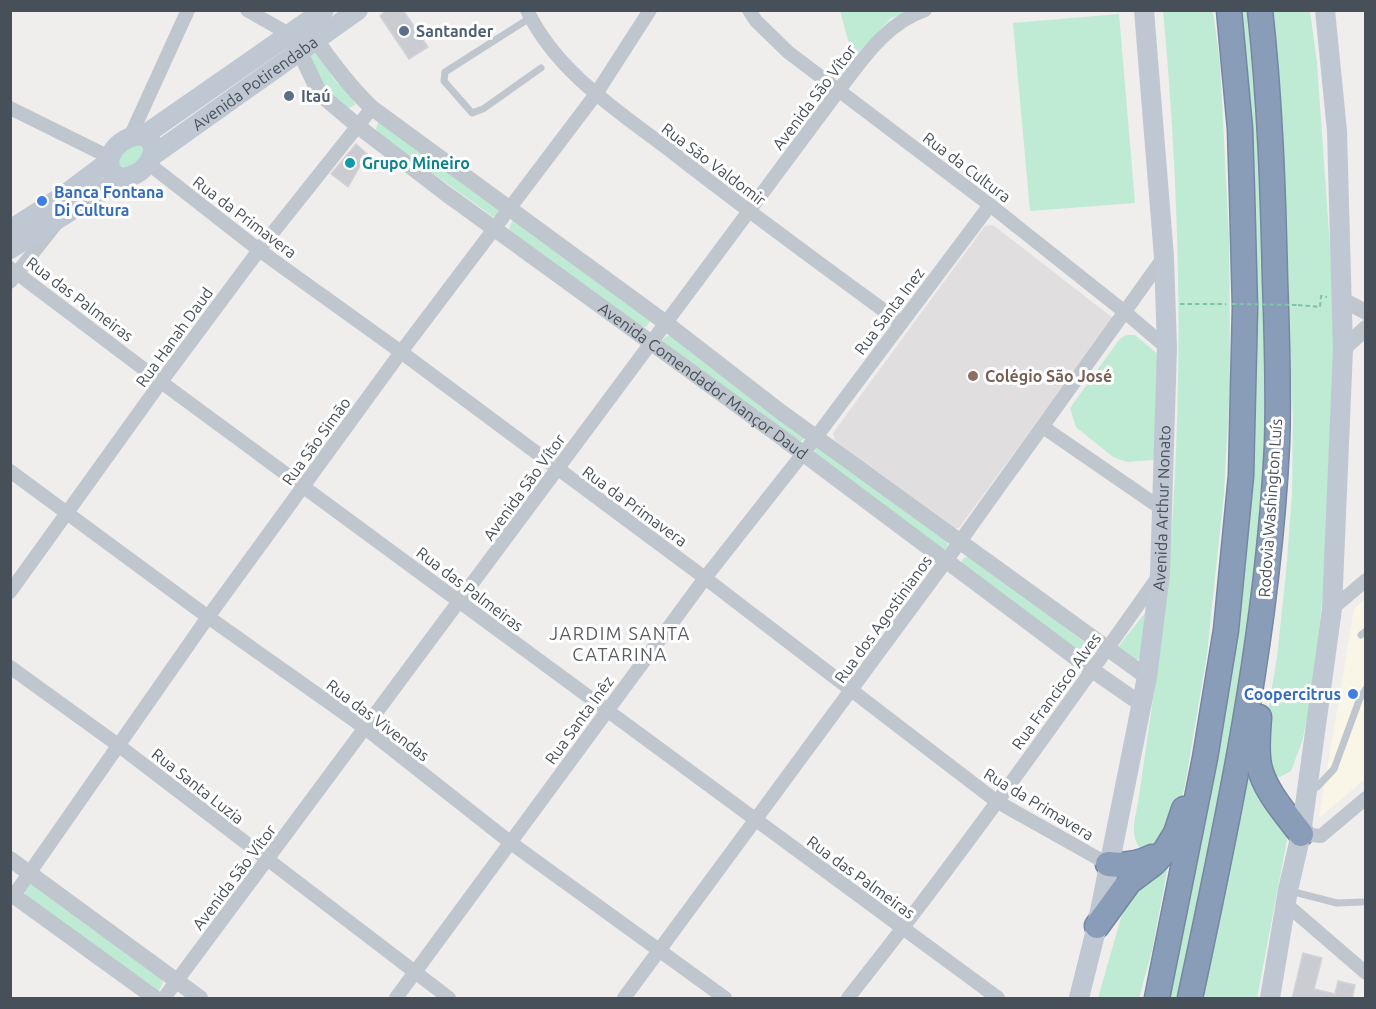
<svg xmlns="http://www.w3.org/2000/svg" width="1376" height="1009" font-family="Ubuntu,sans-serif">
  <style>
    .commercial { fill: #faf6e7 }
    .education { fill: #e0dede }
    .green { fill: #bfead3 }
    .building { fill: #caccd1; stroke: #d2d3d8; stroke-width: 1.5 }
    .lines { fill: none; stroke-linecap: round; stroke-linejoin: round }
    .motorway-casing { stroke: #7487a3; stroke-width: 27 }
    .path { stroke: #7ac5a6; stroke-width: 2; stroke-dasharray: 4.5 3; stroke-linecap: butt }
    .service { stroke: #bfc6ce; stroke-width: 7 }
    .minor { stroke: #bfc6ce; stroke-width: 14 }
    .tertiary { stroke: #bfc6ce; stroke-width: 16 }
    .secondary { stroke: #bfc7d2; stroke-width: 20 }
    .motorway { stroke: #899cb8; stroke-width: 24 }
    .path-bridge { stroke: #7ac5a6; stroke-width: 2; stroke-dasharray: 4.5 3; stroke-linecap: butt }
    .service-dot { fill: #5c6f8a; stroke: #fff; stroke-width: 2 }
    .culture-dot { fill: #0f9aa8; stroke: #fff; stroke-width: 2 }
    .shop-dot { fill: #3f7fe0; stroke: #fff; stroke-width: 2 }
    .education-dot { fill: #8d6e63; stroke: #fff; stroke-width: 2 }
    .labels { text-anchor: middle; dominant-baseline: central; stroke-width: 6; stroke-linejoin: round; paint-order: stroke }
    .service-label { font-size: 16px; font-weight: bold; fill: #4e5e75; stroke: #fff; text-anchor: start }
    .street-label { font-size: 16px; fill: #474f59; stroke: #fff }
    .culture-label { font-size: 16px; font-weight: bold; fill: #0d838f; stroke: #fff; text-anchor: start }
    .shop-label { font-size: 16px; font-weight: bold; fill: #366cbe; stroke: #fff; text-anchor: start }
    .education-label { font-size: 16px; font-weight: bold; fill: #785e54; stroke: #fff; text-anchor: start }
    .neighbourhood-label { font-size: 18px; letter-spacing: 1.5px; fill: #5a5d61; stroke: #fff }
  </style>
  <rect width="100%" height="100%" fill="#f0eded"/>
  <path class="commercial" d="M1365,599V779L1319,818L1354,609Z"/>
  <path class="education" d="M993,225L1113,318L959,528L948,529L835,441L833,433L985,226Z"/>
  <g class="green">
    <path d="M840,11H910L891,18L853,58Z"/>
    <path d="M1163,11H1213L1220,63L1229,237L1230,384L1224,493L1207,654L1185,785L1179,809L1155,845L1144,853C1129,838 1134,823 1138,803C1153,700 1169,596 1174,492C1183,331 1178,170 1163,11Z"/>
    <path d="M1236,11H1253L1270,353L1257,597L1183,998H1165L1232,661Z"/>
    <path d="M1269,11H1310L1317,63L1335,318L1329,532L1313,691L1302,742L1291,771L1280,777L1268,774L1265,729L1277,657L1286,573L1292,494L1293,417L1283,194Z"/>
    <path d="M1119,14L1135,203L1030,211L1013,23Z"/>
    <path d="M315,49C323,58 327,69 334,79C341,88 354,94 355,105L345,110C329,92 310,75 310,50Z"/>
    <path d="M382,121L502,208L498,216L493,217L478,206L380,135L376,129L378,123Z"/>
    <path d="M127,144H145V160L120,171L116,156Z"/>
    <path d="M513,220L650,321L646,327L640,326L512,232L509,228Z"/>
    <path d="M671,334L804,434V439L800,442L663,345V339Z"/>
    <path d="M1126,335H1135L1160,356L1159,454L1153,460L1127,462L1113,457L1076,427L1070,408L1119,340Z"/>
    <path d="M817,445L945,540L948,544L947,548L943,551L814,453Z"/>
    <path d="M970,556L1091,647L1094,656L1091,659L961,567C961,560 963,557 970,556Z"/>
    <path d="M1145,613L1141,657L1137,660L1118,647Z"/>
    <path d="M1251,774L1285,829L1287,840L1257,998H1201L1244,781Z"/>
    <path d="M1171,851L1152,950L1139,998H1098L1123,911L1120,907Z"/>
    <path d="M28,884H33L160,978L163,982L160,989L156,993L25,894L24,889Z"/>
  </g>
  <g class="building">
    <path d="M387,10H403L428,47L409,59L380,16Z"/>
    <path d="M356,144L367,154L348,187L331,174Z"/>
    <path d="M1303,953L1322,958L1314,989L1335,994L1338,981L1355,985L1352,999H1292Z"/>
  </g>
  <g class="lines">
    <defs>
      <g id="motorway">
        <path d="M1259,717C1258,733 1256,749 1259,765C1264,790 1286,814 1301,834"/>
        <path d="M1108,864C1124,866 1138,864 1152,857"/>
        <path d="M1097,926L1129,882L1153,864L1165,851L1176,833L1184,809"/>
        <path d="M1157,998L1205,758L1226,630L1241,476L1245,308L1242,193L1240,129L1229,10"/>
        <path d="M1190,998C1229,816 1268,632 1277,445C1279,390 1277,335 1275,280C1273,190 1270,100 1260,10"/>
      </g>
    </defs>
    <use href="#motorway" class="motorway-casing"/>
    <g class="path">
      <path d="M1180,304H1226"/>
      <path d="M1298,305L1320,307L1321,296L1327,297"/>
    </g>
    <g class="service">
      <path d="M530,18L445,72L444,81L472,113L483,109L541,68"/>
      <path d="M1361,635L1366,631"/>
      <path d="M1309,790L1317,787L1334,769L1360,698L1366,689"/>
      <path d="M1290,891L1337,903L1362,902"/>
    </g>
    <g class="minor">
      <path d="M247,10L289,34"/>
      <path d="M527,10C557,74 623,114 677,156C750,213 826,268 901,323"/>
      <path d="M749,10L756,21L788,52L990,205L1126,313L1167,348"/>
      <path d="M10,108L109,157"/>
      <path d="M130,137L188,10"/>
      <path d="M149,164L259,250L401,352L705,578L996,801L1108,864"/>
      <path d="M10,268L161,382L998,998"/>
      <path d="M10,282L55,225"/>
      <path d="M1043,427L1162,509"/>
      <path d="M10,471L208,617L365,728L511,843L725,998"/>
      <path d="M10,592L161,382L259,250L372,108"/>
      <path d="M1332,609L1366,580"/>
      <path d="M10,667L118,745L449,998"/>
      <path d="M1301,834L1321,836L1366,798"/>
      <path d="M14,895L208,617L401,352L596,94L650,10"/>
      <path d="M1286,904L1366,973"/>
      <path d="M164,998L839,90C862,60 886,23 925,10"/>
      <path d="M396,998L705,578L816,437L990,205"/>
      <path d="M624,998L946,561L1164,257"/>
      <path d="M848,998C956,862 1057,720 1158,577"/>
    </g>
    <g class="tertiary">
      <path d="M310,31C328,58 348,85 372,108L666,323L781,412L1147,677"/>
      <path id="s1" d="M295,42L317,88L327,100L359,127L445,193L777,434L1092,670L1141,704"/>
      <path d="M1341,299L1366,312"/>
      <path d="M1343,349L1366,328"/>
      <path d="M10,859L200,998"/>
      <path d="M10,893L155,998"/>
    </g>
    <g class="secondary">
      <path d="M138,135C170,139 145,183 117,177L110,169C106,151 121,139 138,135Z"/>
      <path d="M143,136L324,10"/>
      <path id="s2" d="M152,156L358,10"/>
      <path d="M10,230L63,196L108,162"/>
      <path d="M10,249L123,178"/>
      <path id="s3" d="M1079,998L1097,926L1147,677L1160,574L1167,348L1164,257L1144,10"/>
      <path d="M1270,998L1288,890L1301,834L1332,609L1343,349L1337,131L1325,10"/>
    </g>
    <use href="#motorway" class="motorway"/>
    <path class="path-bridge" d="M1232,304L1298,305"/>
  </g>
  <g class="service-dot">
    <circle cx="404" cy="31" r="6"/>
    <circle cx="289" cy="96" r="6"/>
  </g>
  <circle class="culture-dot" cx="350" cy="163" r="6"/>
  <g class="shop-dot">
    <circle cx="42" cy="201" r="6"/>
    <circle cx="1353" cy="694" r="6"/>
  </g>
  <circle class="education-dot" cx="973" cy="376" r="6"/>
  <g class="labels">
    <g class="service-label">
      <text x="416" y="31">Santander</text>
      <text x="301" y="96">Itaú</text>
    </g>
    <g class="street-label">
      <text stroke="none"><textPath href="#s2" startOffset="126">Avenida Potirendaba</textPath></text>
      <text transform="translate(814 97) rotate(-53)">Avenida São Vítor</text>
      <text transform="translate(714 164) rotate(37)">Rua São Valdomir</text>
      <text transform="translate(967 167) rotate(37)">Rua da Cultura</text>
      <text transform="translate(245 217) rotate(37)">Rua da Primavera</text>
      <text transform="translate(80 299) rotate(37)">Rua das Palmeiras</text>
      <text transform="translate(889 311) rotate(-53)">Rua Santa Inez</text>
      <text transform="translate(174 337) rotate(-54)">Rua Hanah Daud</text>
      <text stroke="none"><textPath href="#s1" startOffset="536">Avenida Comendador Mançor Daud</textPath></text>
      <text transform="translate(316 441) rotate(-54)">Rua São Simão</text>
      <text transform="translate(524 487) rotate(-54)">Avenida São Vítor</text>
      <text transform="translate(635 506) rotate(36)">Rua da Primavera</text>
      <text stroke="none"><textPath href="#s3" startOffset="498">Avenida Arthur Nonato</textPath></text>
      <text transform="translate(1270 508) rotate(-86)">Rodovia Washington Luís</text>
      <text transform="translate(470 589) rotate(37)">Rua das Palmeiras</text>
      <text transform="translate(883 619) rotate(-54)">Rua dos Agostinianos</text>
      <text transform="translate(1056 691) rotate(-54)">Rua Francisco Alves</text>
      <text transform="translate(378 720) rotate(37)">Rua das Vivendas</text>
      <text transform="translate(579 720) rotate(-54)">Rua Santa Inêz</text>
      <text transform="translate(198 786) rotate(38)">Rua Santa Luzia</text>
      <text transform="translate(1039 804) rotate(31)">Rua da Primavera</text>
      <text transform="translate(234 877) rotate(-53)">Avenida São Vítor</text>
      <text transform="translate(861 877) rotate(36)">Rua das Palmeiras</text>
    </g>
    <g class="culture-label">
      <text x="362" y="163">Grupo Mineiro</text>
    </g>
    <g class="shop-label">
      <text x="54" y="192">Banca Fontana<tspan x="54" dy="18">Di Cultura</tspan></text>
      <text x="1341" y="694" text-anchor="end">Coopercitrus</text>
    </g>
    <g class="education-label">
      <text x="985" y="376">Colégio São José</text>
    </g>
    <g class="neighbourhood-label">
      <text x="620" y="633">JARDIM SANTA<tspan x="620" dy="21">CATARINA</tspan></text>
    </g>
  </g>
  <rect width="1376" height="1009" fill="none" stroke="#474f59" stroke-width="24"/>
</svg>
